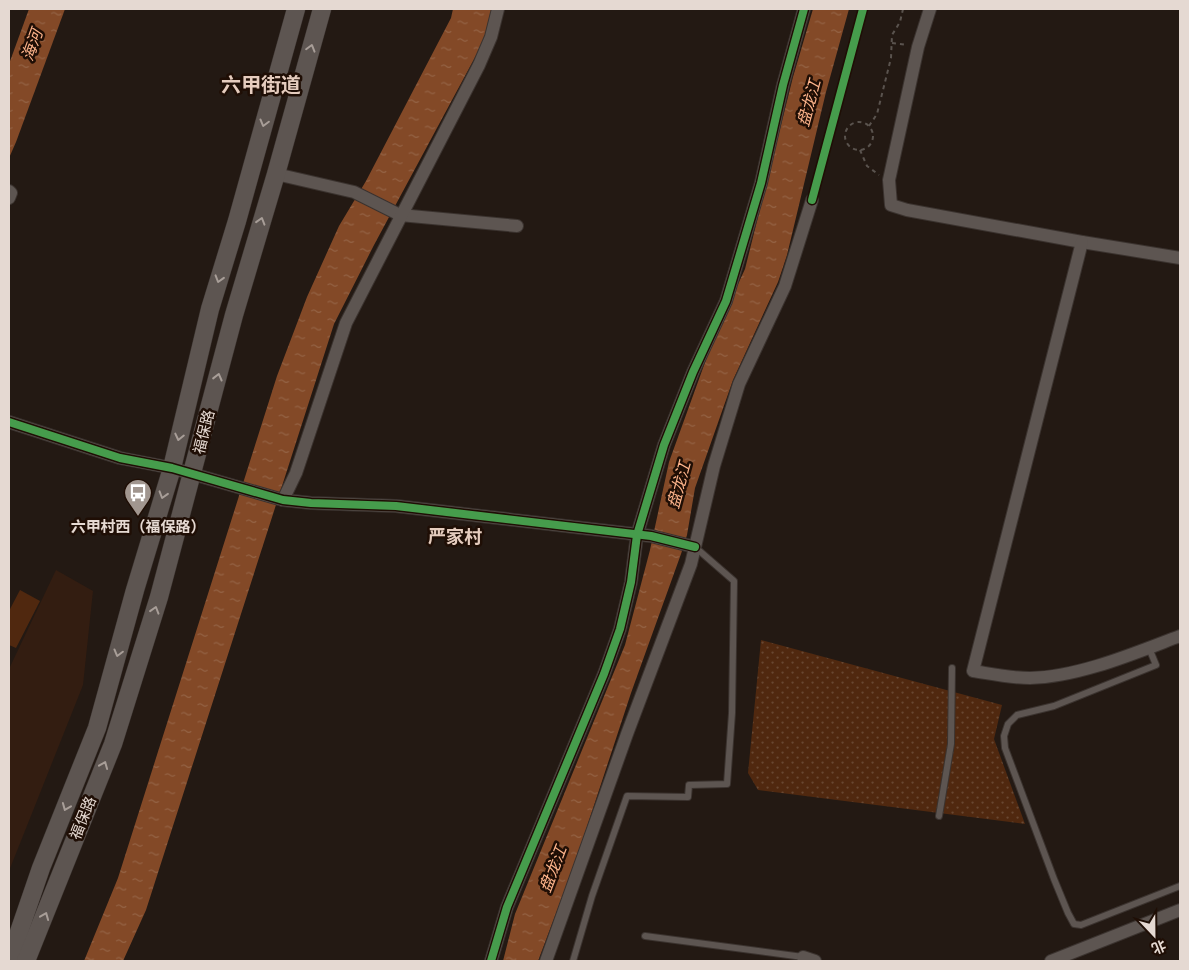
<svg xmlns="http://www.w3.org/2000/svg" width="1189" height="970" font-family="'Fira Sans','Noto Sans SC',sans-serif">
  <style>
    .built { fill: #331d11 }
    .grass { fill: url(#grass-dots) }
    .garden { fill: #50280f }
    .water { fill: url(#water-ripples) }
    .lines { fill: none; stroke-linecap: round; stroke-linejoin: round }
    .service-casing { stroke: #3b332f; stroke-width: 8 }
    .minor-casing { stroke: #3b332f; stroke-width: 14 }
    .secondary-casing { stroke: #3b332f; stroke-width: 19 }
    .path { stroke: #5a534e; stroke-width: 2; stroke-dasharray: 4 4; stroke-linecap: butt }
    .service { stroke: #5d5551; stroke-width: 6 }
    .minor { stroke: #5d5551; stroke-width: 12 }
    .secondary { stroke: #5d5551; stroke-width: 18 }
    .cycleway-casing { stroke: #1f0e05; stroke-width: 11 }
    .cycleway { stroke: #469c4c; stroke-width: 8 }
    .oneway { stroke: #a89e98 }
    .labels { text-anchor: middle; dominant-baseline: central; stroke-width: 5; stroke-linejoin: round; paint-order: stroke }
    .street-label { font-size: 15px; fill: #e5d9d2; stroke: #1f0e05 }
    .poi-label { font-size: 15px; font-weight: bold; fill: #e5d9d2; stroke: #1f0e05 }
    .water-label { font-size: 16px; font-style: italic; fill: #ffb58c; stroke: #1f0e05 }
    .quarter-label { font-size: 18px; font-weight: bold; fill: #e5ccbe; stroke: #1f0e05 }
    .district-label { font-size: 20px; font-weight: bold; fill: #e5ccbe; stroke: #1f0e05 }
  </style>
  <defs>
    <pattern id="grass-dots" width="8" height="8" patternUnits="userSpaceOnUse" patternTransform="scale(1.25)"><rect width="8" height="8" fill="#50280f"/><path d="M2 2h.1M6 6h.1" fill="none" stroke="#694731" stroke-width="1.8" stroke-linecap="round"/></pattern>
    <pattern id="water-ripples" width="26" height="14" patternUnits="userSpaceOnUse" patternTransform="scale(1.25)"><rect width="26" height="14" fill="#834927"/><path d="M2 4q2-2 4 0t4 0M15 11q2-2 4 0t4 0" fill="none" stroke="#946345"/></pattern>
  </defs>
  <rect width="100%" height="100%" fill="#231913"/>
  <path class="built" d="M56,570L93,591L83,685L9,871V669Z"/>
  <path class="grass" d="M761,640L1002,705L994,739L1025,824L758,790L748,773Z"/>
  <path class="garden" d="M20,590L40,601L16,648L9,645V611Z"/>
  <g class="water">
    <path d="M29,9H65L16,142L9,158V64Z"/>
    <path d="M453,9H494L487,35L374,245L334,324L146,910L123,961H84L118,878L277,376L307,297L339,226L366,181L451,18Z"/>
    <path d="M813,9H849L826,92L787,255L778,282L733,380L695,488L687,535L681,554L631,693L575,863L538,961H503L515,914L625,645L650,550L669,462L716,332L745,269L793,77Z"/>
  </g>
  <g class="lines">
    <defs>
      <g id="service">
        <path d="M1149,648L1156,665L1054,706L1017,715L1008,724L1004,736L1005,748L1054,879L1068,913L1074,924L1081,925L1180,886"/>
        <path d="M939,816L951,744L952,668"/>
        <path d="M645,936L803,957"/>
        <path d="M573,961L592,896L627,796L688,797L689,785L727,784L732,713L734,581L695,547"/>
      </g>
      <g id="minor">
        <path d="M930,9L918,47L889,180L891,205L907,210L1082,242L1180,258"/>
        <path d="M276,174L354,192L400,215L517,226"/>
        <path d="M9,191L11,193L9,198"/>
        <path d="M1082,242L973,671C992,674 1011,678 1030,678C1079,677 1135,653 1180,636"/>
        <path d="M9,422L120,458L172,468L283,500L311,503L396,506L651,536L695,547"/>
        <path d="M283,500L296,473L346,323L479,65L491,37L498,9"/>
        <path d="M803,957L815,961"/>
        <path d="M491,961L507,907L604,674L620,629L631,582L637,535L664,445L693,372L726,301L761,183L783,85L804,9"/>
        <path d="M546,961L627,734L691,564L714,466L739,384L785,286L812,200"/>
        <path d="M1051,961L1180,910"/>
      </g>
      <g id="secondary">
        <path d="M9,961L41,868L97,728L135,590L172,468L210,309L237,221L296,9"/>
        <path d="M26,961L113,744L159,597L234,315L276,174L322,9"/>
      </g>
    </defs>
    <use href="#service" class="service-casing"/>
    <use href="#minor" class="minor-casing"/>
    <use href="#secondary" class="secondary-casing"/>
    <g class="path">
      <path d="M892,43L907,45"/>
      <circle cx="859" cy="136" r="14"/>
      <path d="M869,126L877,114L891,58L892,35L900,22L903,9"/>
      <path d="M860,150L867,166L879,175"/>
    </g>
    <use href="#service" class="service"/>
    <use href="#minor" class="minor"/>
    <use href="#secondary" class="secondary"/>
    <defs>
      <g id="cycleway">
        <path d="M812,200L863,9"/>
        <path d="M9,422L120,458L172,468L283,500L311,503L396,506L651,536L695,547"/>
        <path d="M491,961L507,907L604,674L620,629L631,582L637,535L664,445L693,372L726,301L761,183L783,85L804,9"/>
      </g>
    </defs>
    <use href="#cycleway" class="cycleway-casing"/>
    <use href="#cycleway" class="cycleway"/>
  </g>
  <defs><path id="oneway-chevron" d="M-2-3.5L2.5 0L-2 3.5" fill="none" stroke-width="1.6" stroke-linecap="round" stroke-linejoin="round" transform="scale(1.25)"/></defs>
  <g class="oneway">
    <use href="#oneway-chevron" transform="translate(311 48) rotate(-74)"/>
    <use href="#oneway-chevron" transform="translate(264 123) rotate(105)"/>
    <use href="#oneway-chevron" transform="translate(261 221) rotate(-73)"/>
    <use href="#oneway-chevron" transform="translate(219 279) rotate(107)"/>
    <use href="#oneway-chevron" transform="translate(218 377) rotate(-76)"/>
    <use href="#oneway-chevron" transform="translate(179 437) rotate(103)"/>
    <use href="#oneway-chevron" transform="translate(163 495) rotate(107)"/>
    <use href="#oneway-chevron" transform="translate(155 610) rotate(-73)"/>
    <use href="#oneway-chevron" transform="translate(118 653) rotate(105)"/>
    <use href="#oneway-chevron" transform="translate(104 765) rotate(-68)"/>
    <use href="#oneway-chevron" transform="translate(66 807) rotate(112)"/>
    <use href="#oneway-chevron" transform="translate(45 916) rotate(-68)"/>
  </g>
  <defs>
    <symbol id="bus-pin" viewBox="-11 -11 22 30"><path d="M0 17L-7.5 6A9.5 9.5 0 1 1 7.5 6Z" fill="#a1968f" stroke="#1f0e05"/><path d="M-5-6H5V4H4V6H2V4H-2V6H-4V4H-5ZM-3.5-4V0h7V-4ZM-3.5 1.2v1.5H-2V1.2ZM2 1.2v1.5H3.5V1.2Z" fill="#fff"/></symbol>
  </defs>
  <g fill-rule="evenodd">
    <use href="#bus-pin" x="122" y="477" width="32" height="43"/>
  </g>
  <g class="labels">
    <g class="street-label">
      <text transform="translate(204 432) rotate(-76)">福保路</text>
      <text transform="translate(83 818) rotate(-68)">福保路</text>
    </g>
    <g class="poi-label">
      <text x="138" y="527">六甲村西（福保路）</text>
    </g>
    <g class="water-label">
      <text transform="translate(32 45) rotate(-70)">海河</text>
      <text transform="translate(809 103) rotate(-75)">盘龙江</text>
      <text transform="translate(679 485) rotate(-75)">盘龙江</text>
      <text transform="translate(553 869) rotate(-69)">盘龙江</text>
    </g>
    <g class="quarter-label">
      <text x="455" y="537">严家村</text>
    </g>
    <g class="district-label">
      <text x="261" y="85">六甲街道</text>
    </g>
  </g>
  <rect width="1189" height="970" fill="none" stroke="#e5d9d2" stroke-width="20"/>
  <g transform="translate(1154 935) rotate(158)" stroke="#1f0e05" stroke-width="4" paint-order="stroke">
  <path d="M0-4L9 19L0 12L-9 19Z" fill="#e5d9d2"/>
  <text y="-8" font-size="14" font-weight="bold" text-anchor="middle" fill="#e5d9d2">北</text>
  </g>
</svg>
